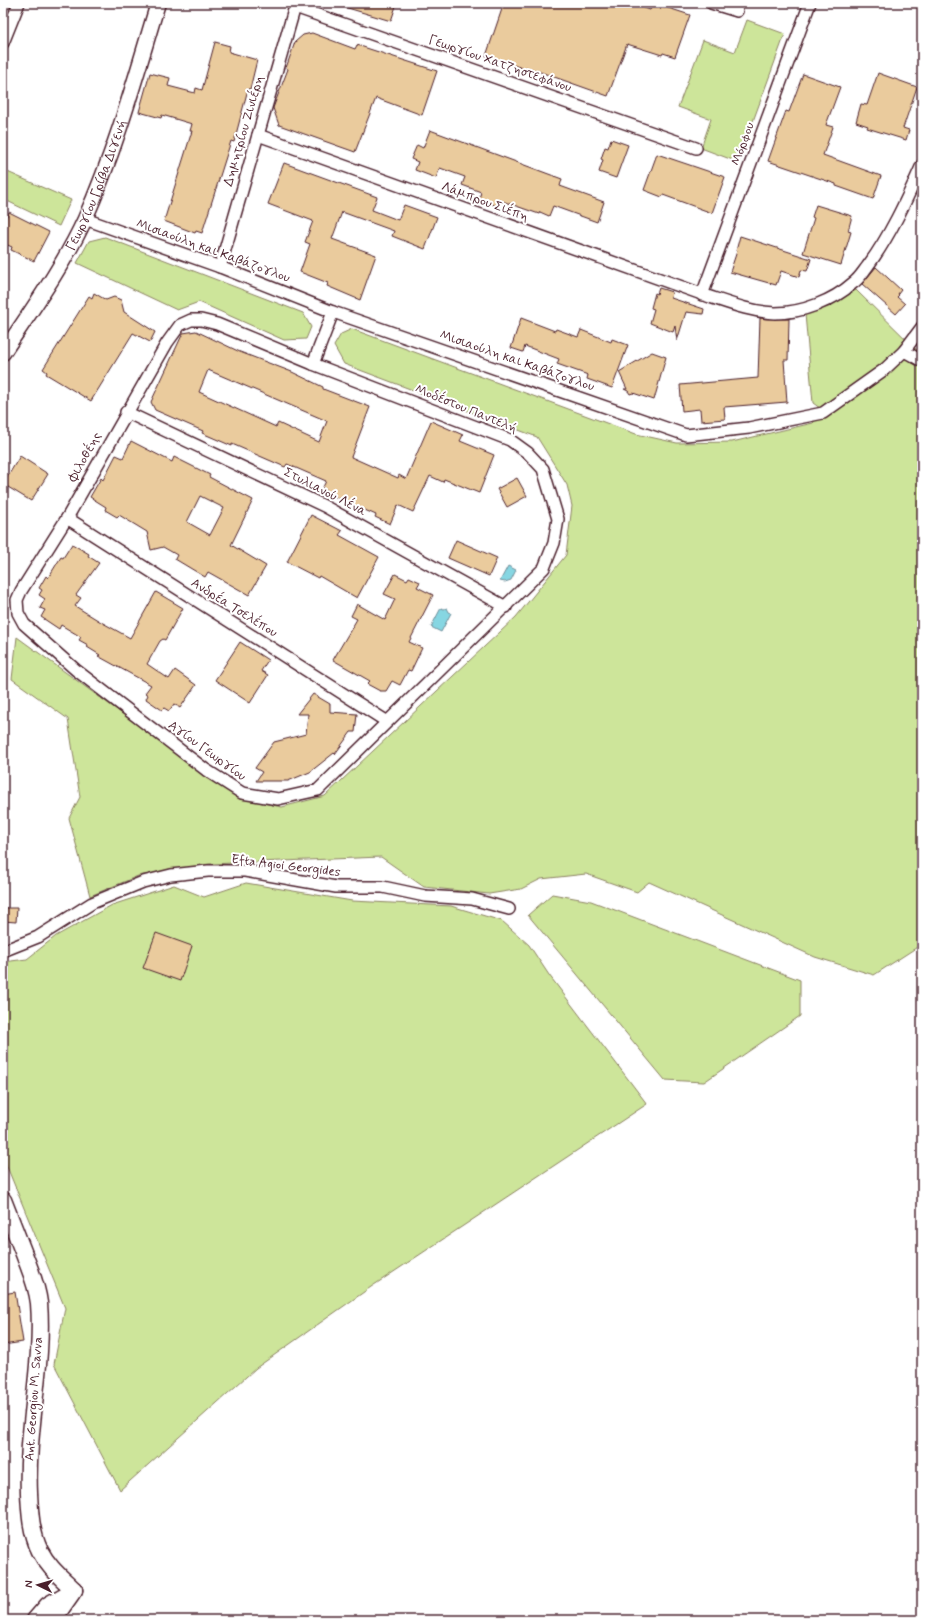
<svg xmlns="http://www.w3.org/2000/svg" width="925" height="1623" font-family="Mynerve,sans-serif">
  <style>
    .green { fill: #cde59a; stroke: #8c8262 }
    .water { fill: #86d6e2; stroke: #6e8d99 }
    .building { fill: #eacb9d; stroke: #4a1f2b; fill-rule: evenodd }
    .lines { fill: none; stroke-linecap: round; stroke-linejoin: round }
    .minor-casing { stroke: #4a1f2b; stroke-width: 14 }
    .tertiary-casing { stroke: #4a1f2b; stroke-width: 17 }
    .secondary-casing { stroke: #4a1f2b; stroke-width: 19 }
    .minor { stroke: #fff; stroke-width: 11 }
    .tertiary { stroke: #fff; stroke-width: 14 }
    .secondary { stroke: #fff; stroke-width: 16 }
    .labels { text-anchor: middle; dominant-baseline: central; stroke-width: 4; stroke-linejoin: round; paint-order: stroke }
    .street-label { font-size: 13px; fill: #4a1f2b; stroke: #fff }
  </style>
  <rect width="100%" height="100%" fill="#fff"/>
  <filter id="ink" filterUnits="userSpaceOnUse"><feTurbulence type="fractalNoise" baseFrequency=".025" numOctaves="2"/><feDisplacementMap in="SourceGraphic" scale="8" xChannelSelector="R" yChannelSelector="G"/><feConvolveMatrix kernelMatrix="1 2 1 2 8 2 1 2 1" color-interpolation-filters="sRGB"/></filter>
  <g filter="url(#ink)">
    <g class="green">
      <path d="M747,20L785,34L738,162L701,148L711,119L678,107L703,40L735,52Z"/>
      <path d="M3,170L71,200L59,226L3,199Z"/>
      <path d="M105,237L303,313L311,327L306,339L284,340L199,302L177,310L77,263L89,241Z"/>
      <path d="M856,290L919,352L922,353V944L874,975L815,957L649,882L637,892L586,874L541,879L521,889L489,894L424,887L381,857L209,864L138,876L90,896L69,818L80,797L68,719L12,679L17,637L238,798L282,807L325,796L516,617L566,555L572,506L567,485L537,437L344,364L334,346L341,334L352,329L636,434L677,443L732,442L813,423L824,411L813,403L805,314Z"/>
      <path d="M246,883L352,901L451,906L502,921L529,945L549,975L647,1104L371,1287L256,1368L120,1490L54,1364L65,1308L3,1157V962L27,959L56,936L112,905L174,885L204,897Z"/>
      <path d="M552,894L591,901L800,980V1016L704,1082L665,1080L528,915Z"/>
    </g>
    <g class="water">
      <path d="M508,566L516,570L511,580L505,582L500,581Z"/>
      <path d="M441,608L444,609L447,608L449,612L451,613L441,632L431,627Z"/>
    </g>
    <g class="building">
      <path d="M342,3H397L391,21L341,6Z"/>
      <path d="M504,3H631L650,10L653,3L690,15L675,57L663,53L662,55L627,44L608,96L526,67L525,69L486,56Z"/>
      <path d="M312,33L355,49L357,45L437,71L422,115L376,98L355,152L279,125L273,108L288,69L286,68L295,42L303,35Z"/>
      <path d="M215,42L230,46L229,52L257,60L250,89H248L234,142L231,141L202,233L196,231L195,233L164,221L192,131H190L192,124L162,115L161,118L139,112L150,73L170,78L168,86L195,93L196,88L202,90Z"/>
      <path d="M878,73L917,87L903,128L909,130L906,140L867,128L868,126L856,122L861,104L867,105Z"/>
      <path d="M803,74L840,87L826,125L833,127L823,155L881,176L873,199L836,186V184L768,161L786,111L789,112Z"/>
      <path d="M430,130L562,179L560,186L604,202L597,222L553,206L549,216L540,212L539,214L499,200L497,206L479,199L481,192L462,185L465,177L440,168L436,178L415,170L418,162L411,159L417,145L423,148Z"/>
      <path d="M611,139L628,145L616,178L599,172L603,160L601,159L605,147L608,148Z"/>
      <path d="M657,154L725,177L712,213L663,195L662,197L644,190Z"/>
      <path d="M284,163L377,197L372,210L398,220L404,205L437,217L425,249L392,236L394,231L342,212L332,239L376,255L360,300L327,286L328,283L300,272L310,244L305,242L313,221L268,204Z"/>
      <path d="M816,205L852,216L848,231L851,232L841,265L803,253L814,218L812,217Z"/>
      <path d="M9,212L49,232L34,261L11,250L12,247L3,243V223Z"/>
      <path d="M740,236L811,259L807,271L801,270L799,277L781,271L776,285L730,272L737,251H736Z"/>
      <path d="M876,267L901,290L898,294L899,295L897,297L905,304L896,314L862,284Z"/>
      <path d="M659,288L672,292L671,298L704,309L703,314L686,312L677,341L675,326L673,332L650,323L654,309L651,308L655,293L657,294Z"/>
      <path d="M94,293L106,300L114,297L121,300L124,312L155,332L150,342L133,333L91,401L46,374L47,372L43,369L89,296L92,298Z"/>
      <path d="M521,318L555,331L556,329L578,337L581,330L611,342L612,339L628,345L612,388L587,379L588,375L557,364L559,359L525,346L523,352L511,348Z"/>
      <path d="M760,318L789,319L788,360H784L787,402L724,407L725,419L701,421L700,409L682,411L680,385L758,378Z"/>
      <path d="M196,331L240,352L292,372L323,387V389L370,407L351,457L398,478L399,475L406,479L431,421L463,435L460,441L494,455L479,493L444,479L443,482L430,476L413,512L398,505L390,524L375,517L376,515L331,495L332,493L322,489L326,481L287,464L285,467L232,444V446L202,433L203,431L155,410L151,402L183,333ZM208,370L327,421L319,442L278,423L276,427L199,392Z"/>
      <path d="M652,352L666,357L654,400L633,393L630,394L628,391L624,389H627L619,372Z"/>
      <path d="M131,441L172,462L174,457L210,475L209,477L253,500L231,545L266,566L249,595L208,572L205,577L175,559L177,555L163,547L151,550L147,532L119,515L117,517L105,510L106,507L90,497L101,478L103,480L116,455L123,458ZM200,496L224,508L210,535L187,522Z"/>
      <path d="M20,456L48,474L31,501L3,484Z"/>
      <path d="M517,478L527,496L507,507L497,489Z"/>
      <path d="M311,515L342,531L339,535L379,557L357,598L319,576L318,578L287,562Z"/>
      <path d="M456,540L497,558L489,576L448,558Z"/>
      <path d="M72,544L89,554L88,556L99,563L76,595L81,598L75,606L101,622L130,638L156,592L183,608L165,640L163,639L160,641L147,664L169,679L175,670L196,685L180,708L174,704L169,711L164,708L162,710L146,699L148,695L145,693L151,685L98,656L100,655L87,647L88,645L79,640L81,637L61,625L59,629L41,617L45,610L40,608L45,599L39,595L42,590L39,588L46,576L48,578L61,557L63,558Z"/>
      <path d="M395,574L407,580L409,577L420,582L417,587L433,595L409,642L422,648L411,671L408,670L400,685L392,681L386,691H380L367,684L370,681L333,660L357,619L351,616L357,604L385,620L395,599L384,594Z"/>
      <path d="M240,642L268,660L261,671L268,675L250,703L215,680Z"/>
      <path d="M313,694L330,704V712L357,714L355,732H351L335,754L334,753L310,772L288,781H256L262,772L255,768L274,742L306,734L308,714H297Z"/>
      <path d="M3,908H17L16,922L3,921Z"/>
      <path d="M156,933L192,946L180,981L143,968Z"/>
      <path d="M15,1292L23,1342L3,1345V1294Z"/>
    </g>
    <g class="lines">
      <defs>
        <g id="minor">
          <path d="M711,3L737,11"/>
          <path d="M295,7L696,148"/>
          <path d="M3,43L19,3"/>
          <path d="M258,135L710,297C731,304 753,312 775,313C802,313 833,301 853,283C859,279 863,272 867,267C890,236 906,201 922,165"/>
          <path d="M85,219L220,267L333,312L686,435L749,428L823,413L885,369L904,351L922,327"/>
          <path d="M220,267L296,3"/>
          <path d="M702,295L810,3"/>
          <path d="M191,320H201L217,324L313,364L510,440L528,453L543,469L558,519L554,543L544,568L318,790L278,799L242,793L206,770L76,670L24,624L18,613L17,600L21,591L67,518L167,343L180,325Z"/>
          <path d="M904,351L922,361"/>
          <path d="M313,364L333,312"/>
          <path d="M126,412L324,506L506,607"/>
          <path d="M67,518L386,721"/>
          <path d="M3,951L38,937L92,903L143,882L171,875L208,871H245L336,887H383L425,896L472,899L509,909"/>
        </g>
        <g id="tertiary">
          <path id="s1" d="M3,353C31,311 64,265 85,219C116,149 136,76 158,3"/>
        </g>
        <g id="secondary">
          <path d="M3,1200C10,1218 17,1236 24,1254C30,1270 37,1285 39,1303C44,1364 26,1430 29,1493C30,1513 31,1533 40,1551C48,1567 62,1578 74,1590"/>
          <path d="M35,1620L48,1605L74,1590"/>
          <path d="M53,1620L72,1593"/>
        </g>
      </defs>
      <use href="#minor" class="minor-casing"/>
      <use href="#tertiary" class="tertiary-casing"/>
      <use href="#secondary" class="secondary-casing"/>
      <use href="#minor" class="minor"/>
      <use href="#tertiary" class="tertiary"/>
      <use href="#secondary" class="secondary"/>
    </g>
  </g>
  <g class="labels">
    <g class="street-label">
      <text transform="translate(500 64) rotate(19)">Γεωργίου Χατζηστεφάνου</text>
      <text transform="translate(244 131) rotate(-74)">Δημητρίου Ζινιέρη</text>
      <text transform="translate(743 144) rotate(-70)">Μόρφου</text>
      <text stroke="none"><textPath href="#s1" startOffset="193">Γεωργίου Γρίβα Διγενή</textPath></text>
      <text transform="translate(485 202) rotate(20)">Λάμπρου Σιέπη</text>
      <text transform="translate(213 251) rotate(20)">Μισιαούλη και Καβάζογλου</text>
      <text transform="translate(517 361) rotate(19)">Μισιαούλη και Καβάζογλου</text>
      <text transform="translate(466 409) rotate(22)">Μοδέστου Παντελή</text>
      <text transform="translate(85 457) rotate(-61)">Φιλοθέης</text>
      <text transform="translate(325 492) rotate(27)">Στυλιανού Λένα</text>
      <text transform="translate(234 608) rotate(32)">Ανδρέα Τσελέπου</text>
      <text transform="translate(207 751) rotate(36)">Αγίου Γεωργίου</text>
      <text transform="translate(286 866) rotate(7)">Efta Agioi Georgides</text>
      <text transform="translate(34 1399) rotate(-86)">Ant. Georgiou M. Savva</text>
    </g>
  </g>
  <rect width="925" height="1623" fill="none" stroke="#fff" stroke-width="16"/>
  <rect x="8" y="8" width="909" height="1607" fill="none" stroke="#4a1f2b" stroke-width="1.5" filter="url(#ink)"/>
  <g transform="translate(38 1585) rotate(275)" stroke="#ffffff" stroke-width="3" paint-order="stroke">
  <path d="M0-3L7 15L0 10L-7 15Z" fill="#4a1f2b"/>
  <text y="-6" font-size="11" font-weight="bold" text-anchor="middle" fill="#4a1f2b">N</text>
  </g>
</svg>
